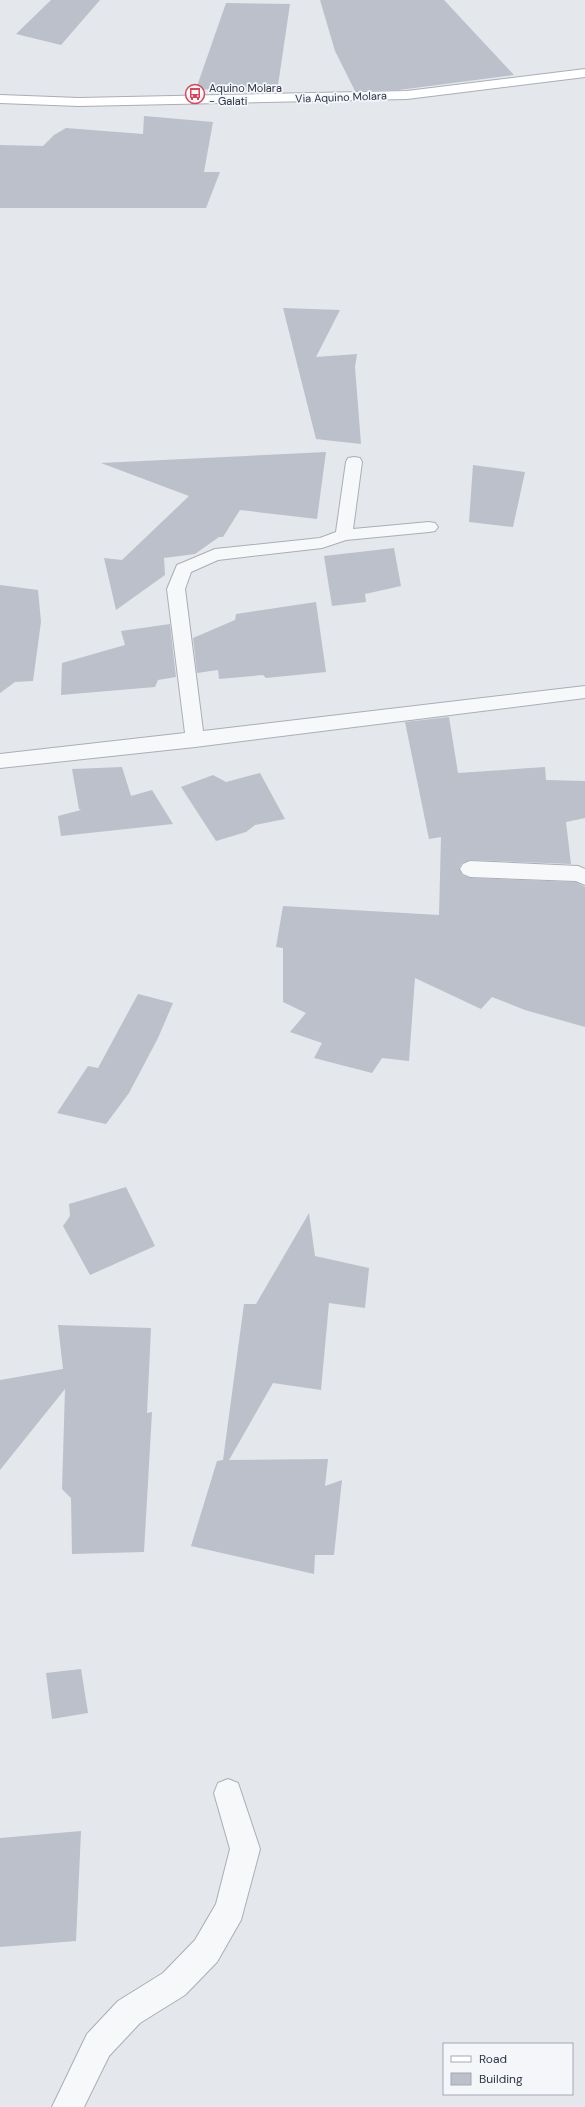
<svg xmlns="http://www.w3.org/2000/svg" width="585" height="2107" font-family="'DM Sans',sans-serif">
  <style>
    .building { fill: #bbc0ca }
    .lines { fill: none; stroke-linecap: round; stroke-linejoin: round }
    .street-casing { stroke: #a9aeb7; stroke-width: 2 }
    .secondary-casing { stroke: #a9aeb7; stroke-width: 2 }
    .street { fill: #f7f8fa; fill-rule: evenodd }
    .secondary { fill: #fff; fill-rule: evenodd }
    .labels { text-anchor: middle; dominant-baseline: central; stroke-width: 3.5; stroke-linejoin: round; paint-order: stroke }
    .far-poi-label { font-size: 11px; fill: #2b3445; stroke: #f4f6f9; text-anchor: start }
    .far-street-label { font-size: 11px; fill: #2b3445; stroke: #f4f6f9 }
  </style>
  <rect width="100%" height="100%" fill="#e4e7ec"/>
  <g class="building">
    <path d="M51,0H100L61,45L16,34Z"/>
    <path d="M320,0H444L514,75L399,90L355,91L335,51Z"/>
    <path d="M226,3L290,4L277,92L196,89Z"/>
    <path d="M144,116L213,122L204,172H220L206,208H0V145L43,146L54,135L66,128L143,134Z"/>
    <path d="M283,308L340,310L316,357L357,354L355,367L361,444L316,439Z"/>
    <path d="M326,452L317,519L240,510L223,537H219L195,554L164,558L165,575L116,610L104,558L122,560L189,496L101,463Z"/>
    <path d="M473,465L525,472L513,527L469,522Z"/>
    <path d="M394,548L401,586L365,594L366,602L332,606L324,556Z"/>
    <path d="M0,585L38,590L41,622L33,681L15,682L0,693Z"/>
    <path d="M316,602L326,672L266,678L263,675L219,679L218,670L197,673L193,638L235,620L236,614Z"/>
    <path d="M170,624L176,677L158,680L155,687L61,695L62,663L125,645L121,631Z"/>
    <path d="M449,717L458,773L545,767L546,780L585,781V818L566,822L571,864L470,860L462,863L459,868L462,875L470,878L576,882L585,887V1027L525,1010L492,997L481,1009L415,978L409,1061L382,1058L372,1073L314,1058L322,1043L290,1032L306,1013L283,1002V948L276,947L283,906L439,915L441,837L429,839L405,722Z"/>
    <path d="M122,767L131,796L152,790L173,824L61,836L58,816L81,810L79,809L72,769Z"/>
    <path d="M260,773L285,819L255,825L246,832L216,841L181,787L213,775L226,782Z"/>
    <path d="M138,994L173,1003L158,1038L129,1093L106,1124L57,1113L88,1066L98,1068Z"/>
    <path d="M126,1187L155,1246L90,1275L63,1226L70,1216L69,1204Z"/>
    <path d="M309,1213L315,1256L369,1268L365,1308L329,1303L321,1390L273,1383L229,1460L328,1459L325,1486L342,1480L334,1555H315L314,1574L191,1546L217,1461L223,1460L244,1304H256Z"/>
    <path d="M58,1325L151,1328L147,1413L152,1412L144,1552L72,1554L71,1498L62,1489L65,1389L0,1470V1380L63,1369Z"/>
    <path d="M81,1669L88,1713L52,1719L46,1673Z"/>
    <path d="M81,1831L76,1941L0,1947V1838Z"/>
  </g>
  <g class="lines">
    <defs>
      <g id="street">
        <path d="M354,457L360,458L362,462L353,529L429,522L435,523L438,527L435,531L429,532L346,540L322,548L218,560L191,572L185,589L203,731L585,686V698L195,747L0,768V754L185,733L167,589L177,565L215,549L320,538L336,532L346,462L348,458Z"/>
        <path d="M470,861L578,866L585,869V885L576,881L470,877L463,874L460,869L463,864Z"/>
        <path d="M228,1779L238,1783L260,1849L241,1920L217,1962L185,1995L140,2023L109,2056L84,2107H52L87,2034L118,2001L163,1973L195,1940L216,1904L230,1849L214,1793L218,1783Z"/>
      </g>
      <path id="secondary" d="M585,69V77L407,99L79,106L0,103V95L79,98L407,91Z"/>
    </defs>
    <use href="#street" class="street-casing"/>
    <use href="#secondary" class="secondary-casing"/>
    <use href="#street" class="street"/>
    <use href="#secondary" class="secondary"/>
  </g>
  <defs>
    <symbol id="bus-ring" viewBox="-11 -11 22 22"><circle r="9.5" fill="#f4f6f9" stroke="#d1495b" stroke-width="1.5"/><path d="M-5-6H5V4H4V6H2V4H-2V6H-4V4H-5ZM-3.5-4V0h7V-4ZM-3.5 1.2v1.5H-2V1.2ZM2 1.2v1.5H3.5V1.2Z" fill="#d1495b"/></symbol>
  </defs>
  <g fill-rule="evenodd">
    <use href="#bus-ring" x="184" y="83" width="22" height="22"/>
  </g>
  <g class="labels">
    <g class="far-poi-label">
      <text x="209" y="88">Aquino Molara<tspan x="209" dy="13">- Galati</tspan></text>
    </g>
    <g class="far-street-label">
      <text transform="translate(341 97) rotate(-2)">Via Aquino Molara</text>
    </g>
  </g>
  <rect x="443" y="2043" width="130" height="52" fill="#f4f6f9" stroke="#a4a8b1"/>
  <rect x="451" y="2056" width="20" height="6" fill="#ffffff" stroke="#a4a8b1"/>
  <text x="479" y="2063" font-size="12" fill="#2b3445">Road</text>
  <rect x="451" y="2073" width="20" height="12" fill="#bbc0ca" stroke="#a4a8b1"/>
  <text x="479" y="2083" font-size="12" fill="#2b3445">Building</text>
</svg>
